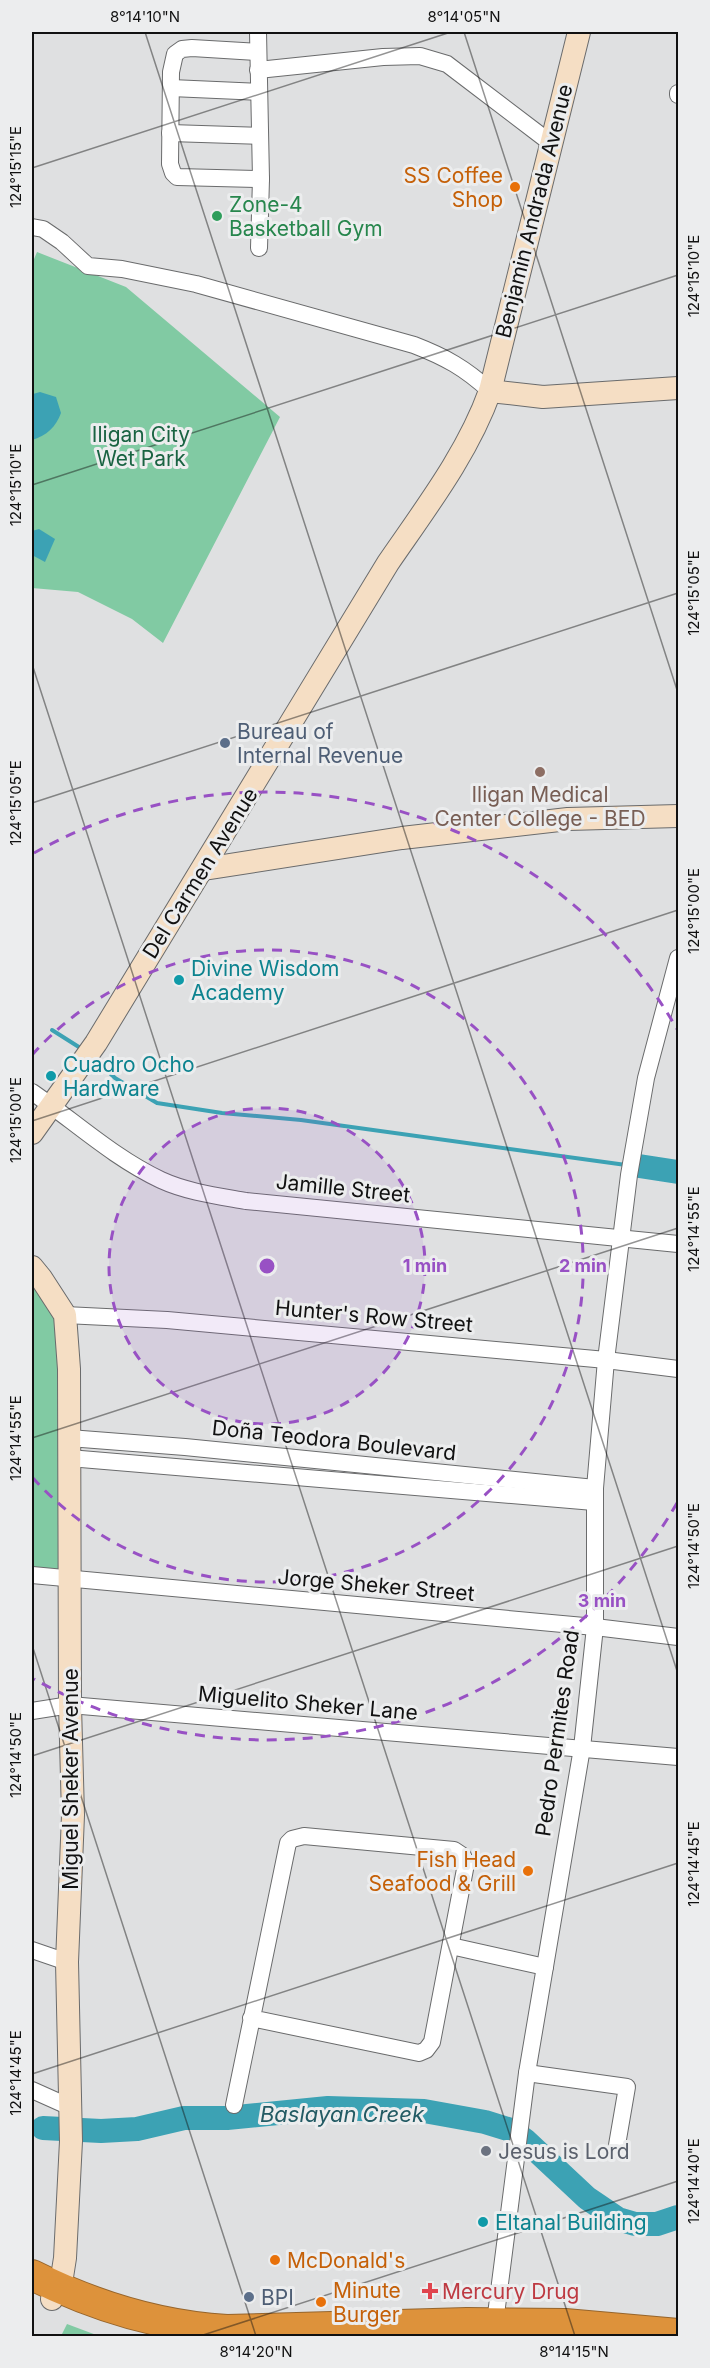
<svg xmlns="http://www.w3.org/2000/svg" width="710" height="2368" font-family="Inter,sans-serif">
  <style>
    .green { fill: #81caa3 }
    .water { fill: #3ca2b4 }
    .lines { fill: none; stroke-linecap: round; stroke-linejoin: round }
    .stream { stroke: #3ca2b4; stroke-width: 4 }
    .river { stroke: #3ca2b4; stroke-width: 24 }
    .street-casing { stroke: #6a6b6c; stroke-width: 18 }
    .secondary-casing { stroke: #6a6b6c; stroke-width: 24 }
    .highway-casing { stroke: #96652c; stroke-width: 32 }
    .street { stroke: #fff; stroke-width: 16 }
    .secondary { stroke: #f5dec4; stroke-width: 22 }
    .highway { stroke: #dd923b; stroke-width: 30 }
    .ticks { fill: none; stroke: #111; stroke-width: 1.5; stroke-opacity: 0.45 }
    .ring { fill: none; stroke: #9851c4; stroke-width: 3; stroke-dasharray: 10 8 }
    .food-dot { fill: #e8710a; stroke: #ecedee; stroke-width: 2 }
    .leisure-dot { fill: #2e9e5b; stroke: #ecedee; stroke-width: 2 }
    .service-dot { fill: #5c6f8a; stroke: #ecedee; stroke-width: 2 }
    .education-dot { fill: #8d6e63; stroke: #ecedee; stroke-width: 2 }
    .culture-dot { fill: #0f9aa8; stroke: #ecedee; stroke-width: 2 }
    .worship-dot { fill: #6b7280; stroke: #ecedee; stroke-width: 2 }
    .health-dot { fill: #e0444e; stroke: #ecedee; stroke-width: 2 }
    .labels { text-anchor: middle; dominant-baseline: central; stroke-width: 6; stroke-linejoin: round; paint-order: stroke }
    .food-label { font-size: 21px; fill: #c56008; stroke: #ecedee; text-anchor: end }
    .leisure-label { font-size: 21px; fill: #27864d; stroke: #ecedee; text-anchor: start }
    .street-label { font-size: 21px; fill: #111; stroke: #ecedee }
    .park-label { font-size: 21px; fill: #196342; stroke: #ecedee }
    .service-label { font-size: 21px; fill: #4e5e75; stroke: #ecedee; text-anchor: start }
    .education-label { font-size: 21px; fill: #785e54; stroke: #ecedee }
    .culture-label { font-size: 21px; fill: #0d838f; stroke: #ecedee; text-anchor: start }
    .worship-label { font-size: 21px; fill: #5b616d; stroke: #ecedee; text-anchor: start }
    .health-label { font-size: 21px; fill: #be3a42; stroke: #ecedee; text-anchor: start }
    .water-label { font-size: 22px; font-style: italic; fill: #235b64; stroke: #ecedee }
    .centre { fill: #9851c4; stroke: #ecedee; stroke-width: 3 }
    .ring-label { font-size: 18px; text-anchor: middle; font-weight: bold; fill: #9851c4; stroke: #ecedee; stroke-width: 6; stroke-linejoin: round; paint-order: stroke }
    .neatline { fill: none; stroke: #111; stroke-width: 2 }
    .ticks-label { font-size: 15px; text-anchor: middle; fill: #111 }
  </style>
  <rect width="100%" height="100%" fill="#dfe0e1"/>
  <g class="green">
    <path d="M37,252L126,287L280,417L163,643L132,619L78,592L32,588V264Z"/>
    <path d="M32,1276L54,1314L62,1343L64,1573L32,1568Z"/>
    <path d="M67,2324L99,2336H61Z"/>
  </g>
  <g class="water">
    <path d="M40,392L56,397L61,413C56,427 46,436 32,440V398L33,394Z"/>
    <path d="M39,529L55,539L45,562L32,555V531Z"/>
  </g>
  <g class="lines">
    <g class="stream">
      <path d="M52,1030L82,1049"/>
      <path d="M95,1059L115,1078L157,1103L222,1113L301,1120L626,1165"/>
    </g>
    <g class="river">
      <path d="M639,1166L678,1172"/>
      <path d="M43,2128L101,2131L137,2129L184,2118H227L328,2108L424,2111L485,2122L511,2130L526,2141L587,2198L618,2219L635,2224H657L678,2217"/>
    </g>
    <defs>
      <g id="street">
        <path d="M258,32L261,179L259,248"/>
        <path d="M258,52L192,48L182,49L175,54L171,72L170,164L173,173L177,177L261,179"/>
        <path d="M258,70L383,57L420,56L447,64L552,144"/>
        <path d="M171,88L259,92"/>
        <path d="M678,93V95"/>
        <path d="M170,133L260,136"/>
        <path d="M32,227L43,229L62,242L88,266L122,269L196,284L414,345C445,357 465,368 490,391"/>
        <path d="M32,1092C74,1121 114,1158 161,1180C187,1192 218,1196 246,1201L678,1244"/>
        <path d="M65,1315L167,1320L606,1360L678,1369"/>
        <path d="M69,1438L185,1447L595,1488"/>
        <path d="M69,1458L594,1502"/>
        <path d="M32,1575L595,1627L678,1637"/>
        <path d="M32,1711L70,1705L678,1757"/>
        <path d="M451,1946L545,1967"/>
        <path d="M32,1950L67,1962"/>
        <path d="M527,2073L627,2087L617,2145"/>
        <path d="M32,2090L70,2107"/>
        <path d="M234,2105L288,1843L292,1839L304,1836L454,1850L463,1856L466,1864L432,2042L426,2050L419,2053L251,2018"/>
        <path d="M494,2330L527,2073L582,1748L595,1627V1488L606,1360L629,1175L646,1078L678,958"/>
      </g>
      <g id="secondary">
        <path d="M490,391L543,397L678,388"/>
        <path d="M204,869L402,838L568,819L678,816"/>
        <path d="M32,1133L96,1043L388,563C425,509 468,453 490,391L579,32"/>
        <path d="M32,1267L41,1278L65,1315L69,1369L70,1705L73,1815L67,1962L71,2141L65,2258L62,2277L52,2299"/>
      </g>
      <path id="highway" d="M32,2275C92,2305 160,2326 227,2330L467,2323L565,2324L678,2334"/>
    </defs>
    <use href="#street" class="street-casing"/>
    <use href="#secondary" class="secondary-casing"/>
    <use href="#highway" class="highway-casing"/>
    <use href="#street" class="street"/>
    <use href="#secondary" class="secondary"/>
    <use href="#highway" class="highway"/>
  </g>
  <path class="ticks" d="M145,32L678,1674M464,32L678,693M32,168L451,32M32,485L678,275M32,664L575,2336M32,803L678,593M32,1121L678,910M32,1438L678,1228M32,1645L256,2336M32,1756L678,1546M32,2074L678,1863M200,2336L678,2181"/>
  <circle cx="267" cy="1266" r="158" fill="#9851c4" fill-opacity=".12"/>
  <g class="ring">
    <circle cx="267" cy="1266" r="158"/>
    <path d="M32 1055A316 316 0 1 1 32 1477"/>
    <path d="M677 1503A474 474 0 0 1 34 1679M34 853A474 474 0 0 1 677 1029"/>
  </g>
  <g class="food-dot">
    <circle cx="515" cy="187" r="6"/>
    <circle cx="528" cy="1871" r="6"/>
    <circle cx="275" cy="2260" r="6"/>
    <circle cx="321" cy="2302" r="6"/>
  </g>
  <circle class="leisure-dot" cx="217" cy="216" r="6"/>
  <g class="service-dot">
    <circle cx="225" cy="743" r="6"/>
    <circle cx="249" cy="2297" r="6"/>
  </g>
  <circle class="education-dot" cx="540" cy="772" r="6"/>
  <g class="culture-dot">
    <circle cx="179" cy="980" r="6"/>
    <circle cx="51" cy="1076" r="6"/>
    <circle cx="483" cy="2222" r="6"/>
  </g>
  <circle class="worship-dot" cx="486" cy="2151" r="6"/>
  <path class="health-dot" d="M427 2282h6v6h6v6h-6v6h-6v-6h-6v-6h6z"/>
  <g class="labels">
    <g class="food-label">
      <text x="503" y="175">SS Coffee<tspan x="503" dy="24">Shop</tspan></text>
      <text x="516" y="1859">Fish Head<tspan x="516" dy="24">Seafood &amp; Grill</tspan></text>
      <text x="287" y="2260" text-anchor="start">McDonald's</text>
      <text x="333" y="2290" text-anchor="start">Minute<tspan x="333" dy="24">Burger</tspan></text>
    </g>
    <g class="leisure-label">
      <text x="229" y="204">Zone-4<tspan x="229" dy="24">Basketball Gym</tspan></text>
    </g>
    <g class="street-label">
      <text transform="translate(534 211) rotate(-76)">Benjamin Andrada Avenue</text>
      <text transform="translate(200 873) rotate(-58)">Del Carmen Avenue</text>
      <text transform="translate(343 1188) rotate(6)">Jamille Street</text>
      <text transform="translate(374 1316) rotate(5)">Hunter's Row Street</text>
      <text transform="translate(334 1440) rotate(6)">Doña Teodora Boulevard</text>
      <text transform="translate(376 1585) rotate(5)">Jorge Sheker Street</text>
      <text transform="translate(308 1703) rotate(5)">Miguelito Sheker Lane</text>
      <text transform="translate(557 1733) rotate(-82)">Pedro Permites Road</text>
      <text transform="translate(70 1779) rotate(-90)">Miguel Sheker Avenue</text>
    </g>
    <g class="park-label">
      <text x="141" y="434">Iligan City<tspan x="141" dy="24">Wet Park</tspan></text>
    </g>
    <g class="service-label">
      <text x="237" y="731">Bureau of<tspan x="237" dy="24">Internal Revenue</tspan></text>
      <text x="261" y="2297">BPI</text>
    </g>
    <g class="education-label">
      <text x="540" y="794">Iligan Medical<tspan x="540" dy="24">Center College - BED</tspan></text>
    </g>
    <g class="culture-label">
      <text x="191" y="968">Divine Wisdom<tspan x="191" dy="24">Academy</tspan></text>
      <text x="63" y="1064">Cuadro Ocho<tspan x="63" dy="24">Hardware</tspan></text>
      <text x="495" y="2222">Eltanal Building</text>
    </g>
    <g class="worship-label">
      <text x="498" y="2151">Jesus is Lord</text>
    </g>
    <g class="health-label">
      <text x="442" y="2291">Mercury Drug</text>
    </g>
    <g class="water-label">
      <text x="342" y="2114">Baslayan Creek</text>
    </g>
  </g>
  <circle cx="267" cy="1266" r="9" class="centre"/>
  <g class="ring-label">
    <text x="425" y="1272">1 min</text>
    <text x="583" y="1272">2 min</text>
    <text x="602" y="1607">3 min</text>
  </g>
  <rect width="710" height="2368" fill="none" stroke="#ecedee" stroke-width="66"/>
  <rect x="33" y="33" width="644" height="2302" class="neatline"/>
  <g class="ticks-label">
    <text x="145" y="22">8°14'10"N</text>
    <text x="464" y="22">8°14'05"N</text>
    <text transform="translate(16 167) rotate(-90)" y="5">124°15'15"E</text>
    <text transform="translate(694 276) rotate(-90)" y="5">124°15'10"E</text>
    <text transform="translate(16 485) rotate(-90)" y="5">124°15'10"E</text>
    <text transform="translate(694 593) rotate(-90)" y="5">124°15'05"E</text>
    <text transform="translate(16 803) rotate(-90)" y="5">124°15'05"E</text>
    <text transform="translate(694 911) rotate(-90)" y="5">124°15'00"E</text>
    <text transform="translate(16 1120) rotate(-90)" y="5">124°15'00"E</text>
    <text transform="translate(694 1229) rotate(-90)" y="5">124°14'55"E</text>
    <text transform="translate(16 1438) rotate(-90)" y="5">124°14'55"E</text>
    <text transform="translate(694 1546) rotate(-90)" y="5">124°14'50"E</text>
    <text transform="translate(16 1755) rotate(-90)" y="5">124°14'50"E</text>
    <text transform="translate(694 1864) rotate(-90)" y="5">124°14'45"E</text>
    <text transform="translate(16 2073) rotate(-90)" y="5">124°14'45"E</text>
    <text transform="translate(694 2181) rotate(-90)" y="5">124°14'40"E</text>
    <text x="256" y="2357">8°14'20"N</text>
    <text x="574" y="2357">8°14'15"N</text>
  </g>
</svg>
